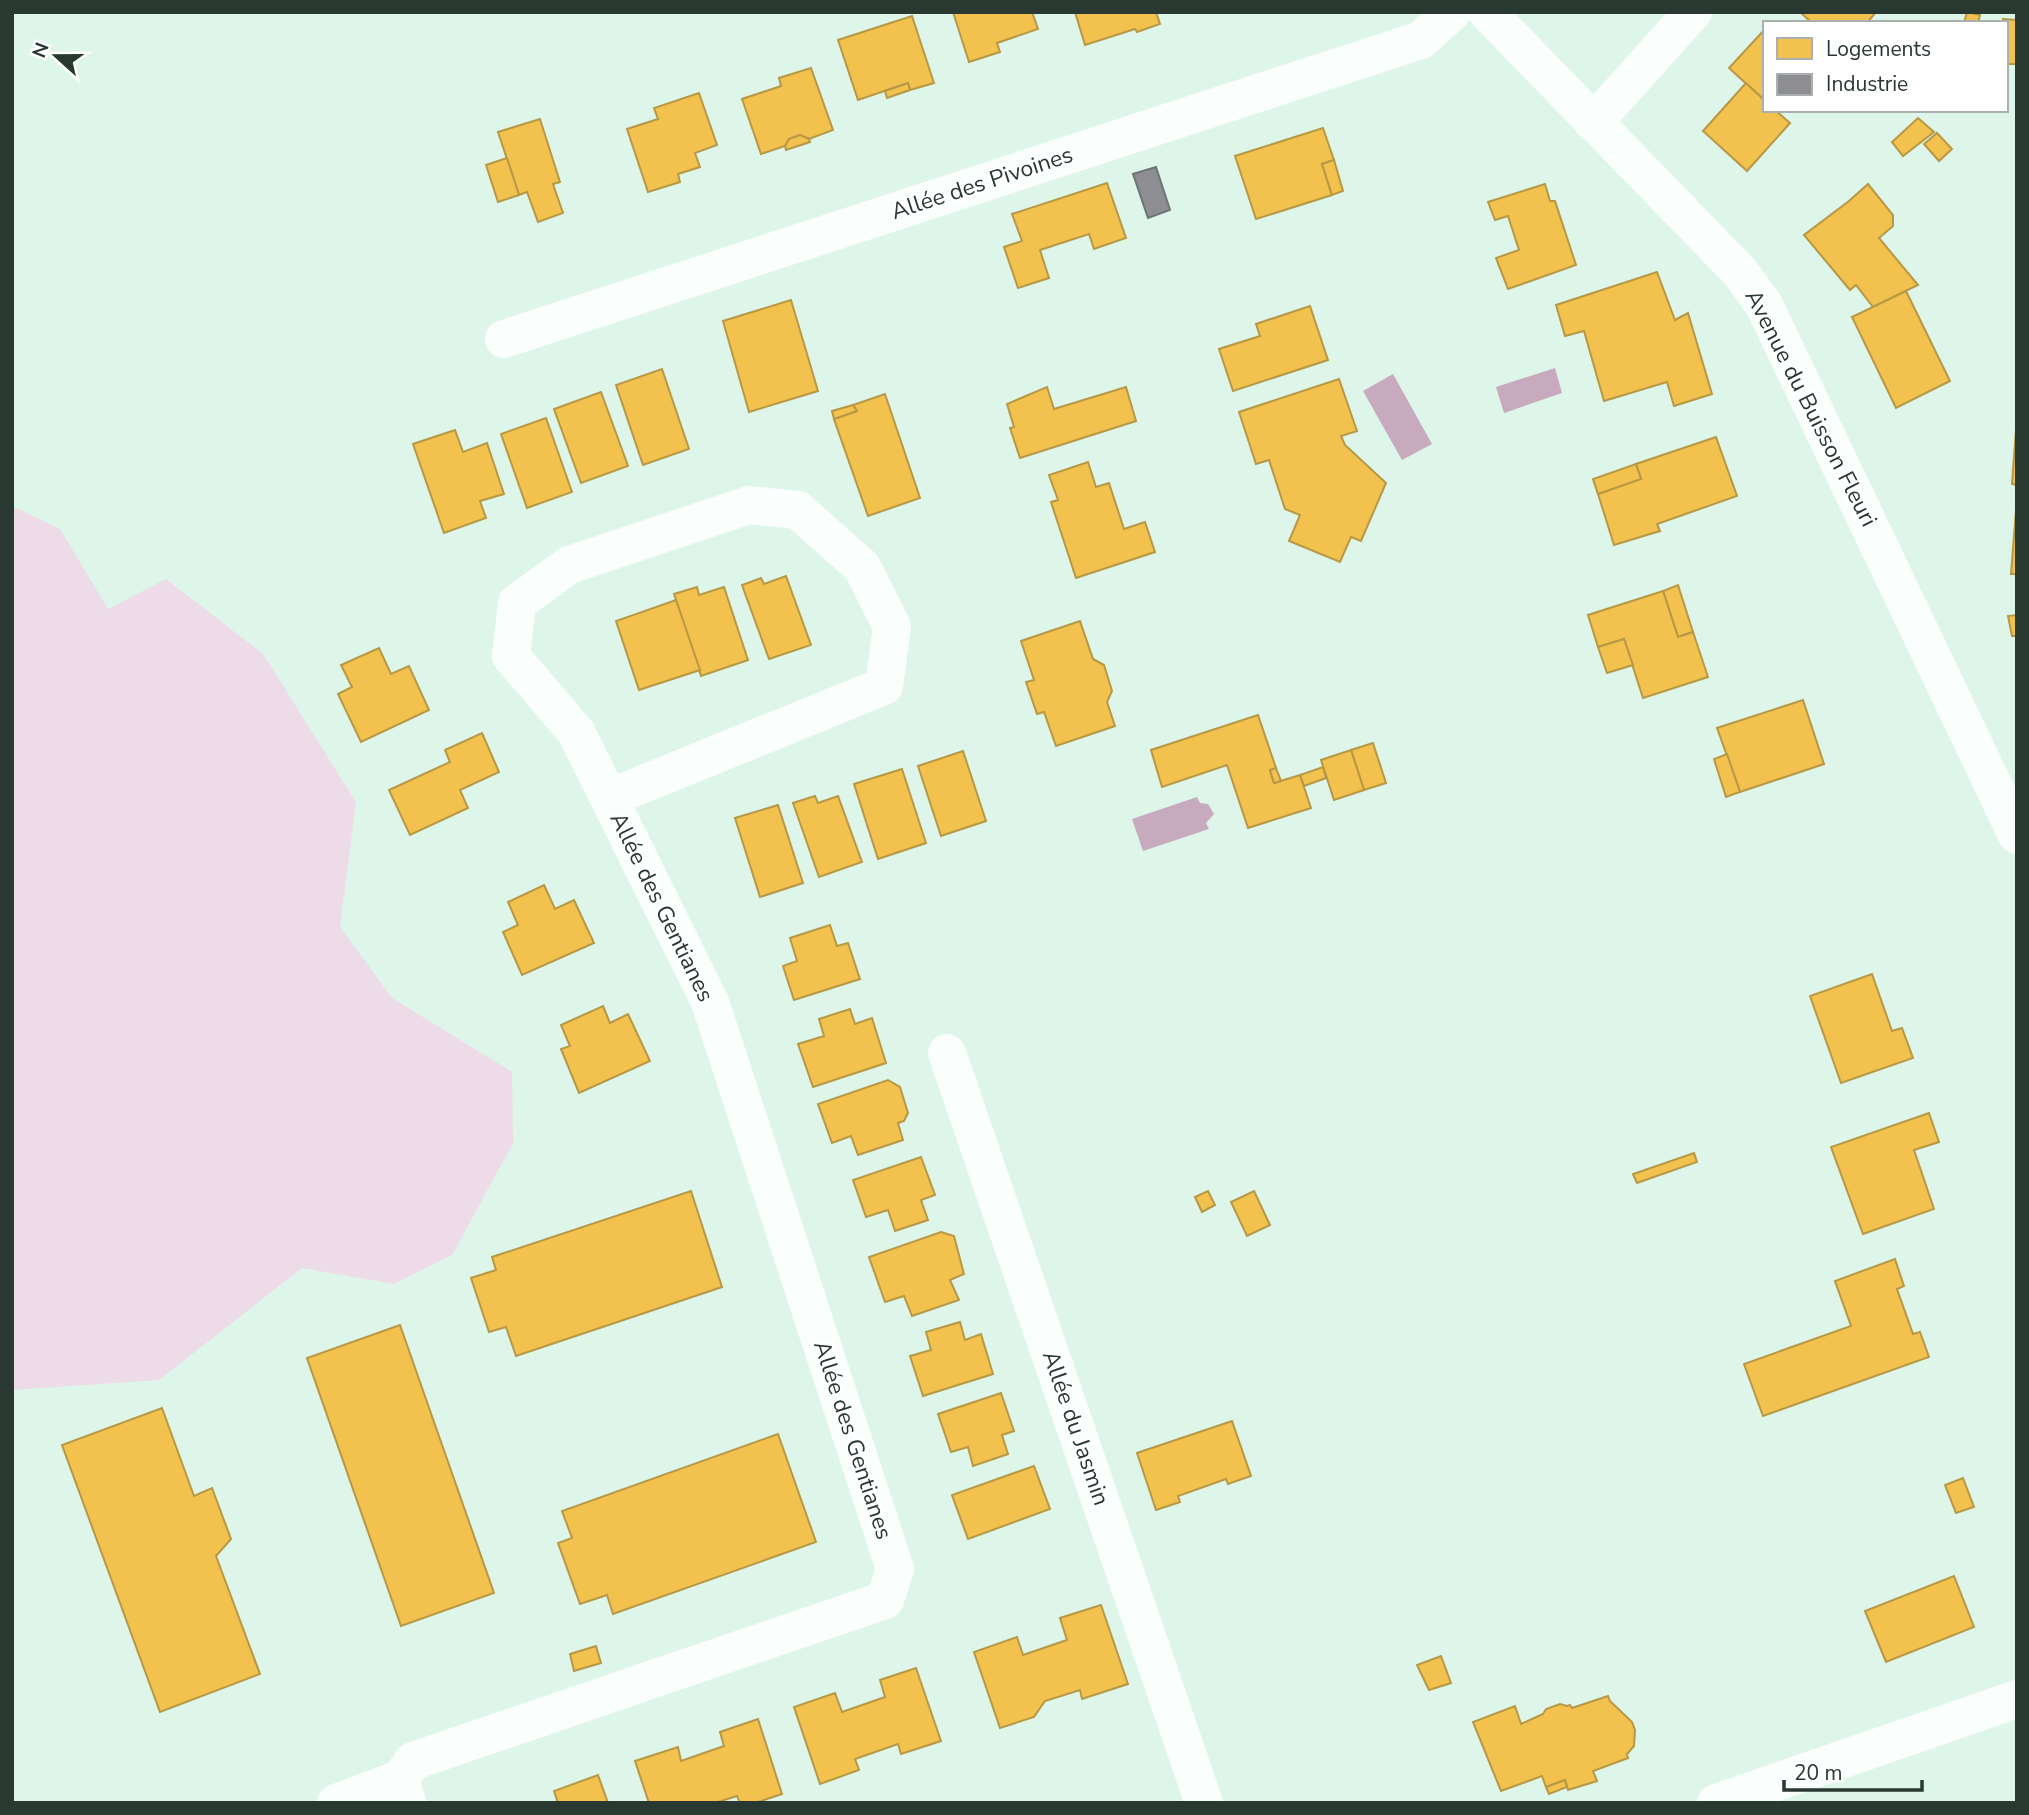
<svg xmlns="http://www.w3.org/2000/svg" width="2029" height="1815" font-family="'Nunito Sans',sans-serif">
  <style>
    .green { fill: #eddbe8 }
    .water { fill: #c8aabe }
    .homes { fill: #f2c14e; stroke: #b69845; stroke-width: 2 }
    .industry { fill: #8d8d92; stroke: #6f7475; stroke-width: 2 }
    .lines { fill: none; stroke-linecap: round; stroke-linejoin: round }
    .minor { stroke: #fafefc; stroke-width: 38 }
    .tertiary { stroke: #fafefc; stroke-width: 38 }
    .labels { text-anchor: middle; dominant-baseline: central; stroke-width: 7; stroke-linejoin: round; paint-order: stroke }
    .street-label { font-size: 23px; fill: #293931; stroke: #fff }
  </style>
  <rect width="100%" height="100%" fill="#def5ea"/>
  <path class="green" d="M16,508L60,529L108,609L166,579L263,654L356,802L340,927L392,998L512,1072L513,1143L452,1255L394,1284L302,1268L159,1380L12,1390V509Z"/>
  <g class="water">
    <path d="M1555,368L1562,393L1504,413L1496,387Z"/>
    <path d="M1393,374L1432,444L1402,460L1363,391Z"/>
    <path d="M1197,797L1200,803L1208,804L1214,814L1206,823L1209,829L1143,851L1132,819Z"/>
  </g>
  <g class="homes">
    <path d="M953,12H1032L1038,29L997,43L1000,52L969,62Z"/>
    <path d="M1075,12H1156L1160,24L1137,32L1135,29L1085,45Z"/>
    <path d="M1800,12H1876L1867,23H1812Z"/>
    <path d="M1967,12L1980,15L1978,23H1964Z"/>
    <path d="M912,16L934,83L910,90L908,83L858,100L838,40Z"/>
    <path d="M2003,19L2017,20V64H2006V23H2004Z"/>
    <path d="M1765,29V101L1729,68Z"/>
    <path d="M811,68L833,130L809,139L800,135L789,139L785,146L761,154L742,99L781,86L779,78Z"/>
    <path d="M908,83L910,90L887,98L885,91Z"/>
    <path d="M1746,83L1765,101V110H1775L1790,123L1747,171L1703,131Z"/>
    <path d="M699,93L717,145L695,153L700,167L678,174L680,182L648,192L627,129L658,119L654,108Z"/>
    <path d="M1918,118L1934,132L1903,156L1892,142Z"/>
    <path d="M540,119L560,182L553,184L563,213L538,222L527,192L519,195L498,132Z"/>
    <path d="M1323,128L1334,160L1322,164L1332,195L1256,219L1235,156Z"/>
    <path d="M1937,133L1952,149L1939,161L1924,144Z"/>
    <path d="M800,135L809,139L810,142L786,150L785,146L789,139Z"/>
    <path d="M507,158L519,195L498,202L486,165Z"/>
    <path d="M1334,160L1343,191L1332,195L1322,164Z"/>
    <path d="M1107,183L1126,238L1094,249L1089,234L1040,250L1049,278L1018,288L1004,247L1022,241L1012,214Z"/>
    <path d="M1545,184L1550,201H1555L1576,265L1508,289L1496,258L1519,250L1508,216L1495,220L1488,202Z"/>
    <path d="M1868,184L1893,215V226L1879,238L1918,285L1873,307L1856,285L1850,290L1804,235L1849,201Z"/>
    <path d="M1657,272L1675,320L1688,313L1712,394L1674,406L1667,382L1604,401L1584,331L1565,336L1556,305Z"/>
    <path d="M1906,291L1950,381L1896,408L1852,317Z"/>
    <path d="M791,300L818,391L749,412L723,321Z"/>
    <path d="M1310,306L1328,360L1233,391L1219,349L1260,336L1256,324Z"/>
    <path d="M662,369L689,449L643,465L616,385Z"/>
    <path d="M1339,379L1357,431L1341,436L1345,445L1386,483L1361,541L1351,537L1340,562L1289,541L1300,515L1285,509L1269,460L1256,464L1239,412Z"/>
    <path d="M1047,387L1054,409L1126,387L1136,421L1020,458L1010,428L1014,427L1007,404Z"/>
    <path d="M601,392L628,466L581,483L554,409Z"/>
    <path d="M885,394L920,498L868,516L834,419L857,411L853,405Z"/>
    <path d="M853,405L857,411L834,419L832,411Z"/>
    <path d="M2017,416V485L2012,484Z"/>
    <path d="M546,418L572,492L527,508L501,434Z"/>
    <path d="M455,430L463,452L487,443L504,494L480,501L486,518L444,533L413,444Z"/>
    <path d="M1716,437L1737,496L1657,524L1660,531L1614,545L1598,494L1641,479L1636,464Z"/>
    <path d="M1088,462L1096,487L1109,483L1124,529L1145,522L1155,552L1076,578L1051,502L1058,500L1049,475Z"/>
    <path d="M1636,464L1641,479L1598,494L1593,479Z"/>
    <path d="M2016,510L2017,511V574H2011Z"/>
    <path d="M786,576L811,645L769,659L742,585L761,578L764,584Z"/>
    <path d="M1678,585L1693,632L1678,637L1663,591Z"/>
    <path d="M697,587L699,595L724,587L748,660L701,676L674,594Z"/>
    <path d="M1663,591L1678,637L1693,632L1708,677L1643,698L1624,639L1598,647L1588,615Z"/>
    <path d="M676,600L700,670L639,690L616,621Z"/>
    <path d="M2017,615V636H2012L2008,616Z"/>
    <path d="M1080,621L1093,659L1104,665L1112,691L1107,702L1115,726L1056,746L1044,712L1037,714L1026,682L1034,680L1021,641Z"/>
    <path d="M1624,639L1633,665L1607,673L1598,647Z"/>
    <path d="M379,648L391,674L409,666L429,710L361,742L338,694L352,687L341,665Z"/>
    <path d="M1803,700L1824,764L1740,792L1717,728Z"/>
    <path d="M1258,715L1276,768L1270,770L1274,783L1300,775L1311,808L1248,828L1227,765L1162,787L1151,750Z"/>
    <path d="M482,733L499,772L460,790L468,808L410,835L389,790L450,762L445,750Z"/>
    <path d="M1373,743L1386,783L1364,790L1351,750Z"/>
    <path d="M1351,750L1364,790L1334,800L1321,760Z"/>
    <path d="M963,751L986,821L941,836L918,766Z"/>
    <path d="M1727,754L1740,792L1726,797L1714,759Z"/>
    <path d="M1323,767L1326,778L1304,786L1300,775Z"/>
    <path d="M1276,768L1281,781L1274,783L1270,770Z"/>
    <path d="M902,769L926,843L878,859L854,784Z"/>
    <path d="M815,796L818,803L838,796L862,862L819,877L793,803Z"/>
    <path d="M778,805L803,883L760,897L735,818Z"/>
    <path d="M544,885L555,909L574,900L594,943L522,975L503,932L518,925L508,902Z"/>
    <path d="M830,925L837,946L848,943L860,979L794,1000L783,966L797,961L790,938Z"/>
    <path d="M1872,974L1892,1031L1902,1028L1913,1058L1841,1083L1810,996Z"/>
    <path d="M603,1006L610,1023L628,1014L650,1061L579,1093L561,1049L570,1046L561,1025Z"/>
    <path d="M850,1009L855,1024L872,1018L886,1063L813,1087L798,1044L824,1036L819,1019Z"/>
    <path d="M888,1080L900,1087L908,1113L904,1121L898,1123L903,1140L858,1155L851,1136L832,1143L818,1104Z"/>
    <path d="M1929,1113L1939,1142L1914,1150L1934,1209L1863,1234L1831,1147Z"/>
    <path d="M1694,1153L1697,1162L1637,1183L1633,1174Z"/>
    <path d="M921,1157L935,1195L921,1200L928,1220L895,1231L888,1210L866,1217L853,1180Z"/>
    <path d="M691,1191L722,1287L516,1356L506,1327L489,1332L471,1278L496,1270L492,1257Z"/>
    <path d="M1208,1191L1215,1205L1202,1212L1195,1197Z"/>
    <path d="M1254,1191L1270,1225L1247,1236L1231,1202Z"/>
    <path d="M941,1232L954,1236L964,1274L950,1280L959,1300L912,1316L904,1296L885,1302L869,1257Z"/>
    <path d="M1895,1259L1904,1286L1897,1289L1913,1334L1920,1332L1929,1357L1763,1416L1744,1364L1851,1326L1835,1281Z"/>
    <path d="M960,1322L965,1340L981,1334L993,1374L923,1396L910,1356L931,1350L926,1332Z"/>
    <path d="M400,1325L494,1593L401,1626L307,1358Z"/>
    <path d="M1001,1393L1014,1431L1002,1435L1008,1454L973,1466L968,1447L951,1452L938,1414Z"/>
    <path d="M162,1408L194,1496L212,1488L231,1539L216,1556L260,1674L160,1712L62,1445Z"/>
    <path d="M1232,1421L1251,1476L1228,1484L1226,1479L1178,1496L1180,1502L1156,1510L1137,1453Z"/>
    <path d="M778,1434L816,1542L613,1614L607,1595L580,1604L558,1543L572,1538L562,1511Z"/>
    <path d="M1034,1466L1050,1509L968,1539L952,1495Z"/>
    <path d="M1963,1478L1974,1507L1956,1513L1945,1485Z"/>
    <path d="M1954,1576L1974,1627L1886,1662L1865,1611Z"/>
    <path d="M1101,1605L1128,1684L1082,1699L1080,1690L1045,1701L1034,1717L1000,1728L974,1652L1017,1637L1023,1655L1067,1640L1060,1618Z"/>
    <path d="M596,1646L601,1663L574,1671L570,1654Z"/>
    <path d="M1441,1656L1451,1683L1429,1690L1417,1665Z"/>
    <path d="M916,1668L941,1741L901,1754L898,1744L855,1759L859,1770L820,1784L794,1707L835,1693L842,1712L885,1697L880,1680Z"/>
    <path d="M1608,1696L1610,1701L1632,1722L1635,1730L1634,1746L1627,1754L1628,1758L1593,1771L1597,1781L1568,1790L1565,1780L1546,1787L1542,1776L1501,1791L1473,1722L1515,1706L1521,1724L1543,1714L1546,1709L1560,1704L1567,1706L1570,1705L1572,1708Z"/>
    <path d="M758,1719L782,1794L755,1803H740L737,1796L715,1803H649L635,1761L678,1747L681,1761L724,1746L720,1732Z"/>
    <path d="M598,1775L608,1803H558L554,1791Z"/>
    <path d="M1565,1780L1567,1787L1549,1794L1546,1787Z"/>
  </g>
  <path class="industry" d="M1156,167L1170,210L1148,218L1133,174Z"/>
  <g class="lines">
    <g class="minor">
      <path d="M1593,123L1693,12"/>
      <path d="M504,339L1421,40L1452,12"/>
      <path d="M947,1053L1204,1803"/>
      <path d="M336,1803L400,1779"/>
      <path d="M407,1803L400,1779L413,1761L885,1600L895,1569L710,1002L576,732L511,656L517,603L569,565L749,505L798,510L862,567L892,627L884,686L609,798"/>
    </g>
    <g class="tertiary">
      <path d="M1487,12L1740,272L1764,305L2017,835"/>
      <path d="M1716,1803L2017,1699"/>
    </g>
  </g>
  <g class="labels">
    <g class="street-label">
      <text transform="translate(982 183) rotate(-18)">Allée des Pivoines</text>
      <text transform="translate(1811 408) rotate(63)">Avenue du Buisson Fleuri</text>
      <text transform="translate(662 907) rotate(64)">Allée des Gentianes</text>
      <text transform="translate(1076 1428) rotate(71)">Allée du Jasmin</text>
      <text transform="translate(853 1440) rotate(72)">Allée des Gentianes</text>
    </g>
  </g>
  <rect width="2029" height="1815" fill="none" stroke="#293931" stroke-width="28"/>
  <rect x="1763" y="21" width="245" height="91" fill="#ffffff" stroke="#a9b0ad" stroke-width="2"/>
  <rect x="1777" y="38" width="35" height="21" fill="#f2c14e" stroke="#a9b0ad" stroke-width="2"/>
  <text x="1826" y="56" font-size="21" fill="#293931">Logements</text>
  <rect x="1777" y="74" width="35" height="21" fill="#8d8d92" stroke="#a9b0ad" stroke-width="2"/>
  <text x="1826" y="91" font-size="21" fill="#293931">Industrie</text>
  <g transform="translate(56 56) rotate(291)" stroke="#ffffff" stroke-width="5" paint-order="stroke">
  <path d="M0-5L12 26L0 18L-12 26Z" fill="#293931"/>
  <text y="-10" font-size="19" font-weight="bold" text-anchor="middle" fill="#293931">N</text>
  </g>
  <path d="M1784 1780v10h138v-10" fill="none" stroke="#293931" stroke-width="3.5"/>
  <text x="1794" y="1780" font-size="21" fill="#293931" stroke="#ffffff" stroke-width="5" paint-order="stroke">20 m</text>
</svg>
